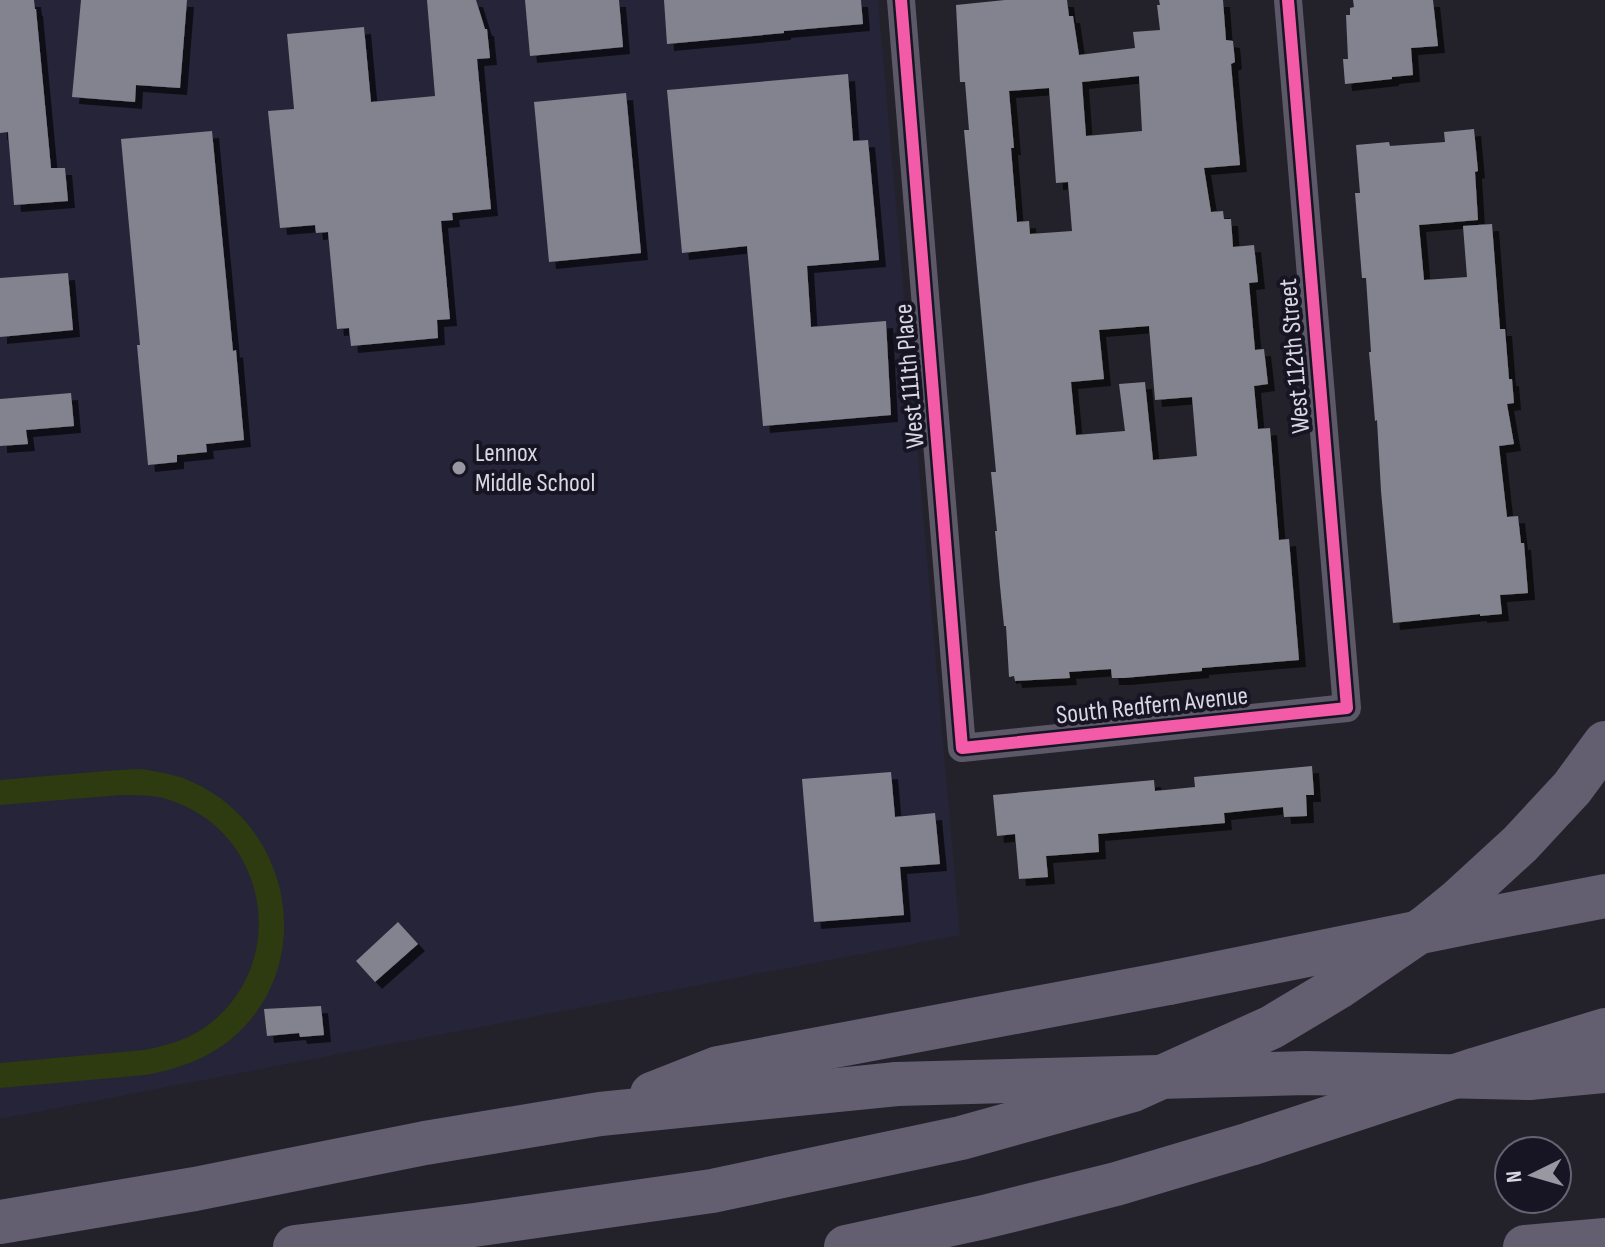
<svg xmlns="http://www.w3.org/2000/svg" width="1605" height="1247" font-family="'Sofia Sans Condensed',sans-serif">
  <style>
    .built { fill: #262438 }
    .green { fill: #2e3a0f }
    .building { fill: #83828f; fill-rule: evenodd; filter: url(#shadow) }
    .lines { fill: none; stroke-linecap: round; stroke-linejoin: round }
    .street { stroke: #5d5868; stroke-width: 28 }
    .highway { stroke: #645e71; stroke-width: 44 }
    .highway-bridge { stroke: #645e71; stroke-width: 44 }
    .cycleway-casing { stroke: #171524; stroke-width: 17 }
    .cycleway { stroke: #f35aa7; stroke-width: 12 }
    .poi-dot { fill: #9998a2; stroke: #171524; stroke-width: 3 }
    .labels { text-anchor: middle; dominant-baseline: central; stroke-width: 8; stroke-linejoin: round; paint-order: stroke }
    .street-label { font-size: 26px; fill: #d8d7e2; stroke: #171524 }
    .poi-label { font-size: 26px; fill: #d8d7e2; stroke: #171524; text-anchor: start }
  </style>
  <defs>
    <filter id="shadow"><feDropShadow dx="7" dy="7" stdDeviation="0" flood-color="#0009"/></filter>
  </defs>
  <rect width="100%" height="100%" fill="#23222a"/>
  <path class="built" d="M0,0H878L960,935L0,1119Z"/>
  <path class="green" d="M142,769C158,772 175,774 190,781C293,825 319,967 230,1040C205,1060 177,1069 146,1075L0,1088V1063L144,1050C164,1046 184,1041 201,1030C294,968 270,827 163,798C150,795 135,795 121,795L0,805V780L118,770Z"/>
  <g class="building">
    <path d="M0,0H34L35,9H36L51,168H65L68,201L14,205L8,132L0,133Z"/>
    <path d="M81,0H187L180,88L136,85L135,102L72,97Z"/>
    <path d="M427,0H476L485,29H487L490,58L477,59L491,209L452,213L453,220L441,221L450,319L437,320L438,338L351,346L349,328L337,329L328,232L316,233L315,225L280,228L268,111L294,109L287,34L364,27L371,102L435,96Z"/>
    <path d="M525,0H619L623,47L530,56Z"/>
    <path d="M664,0H861L863,24L784,31V33L667,44Z"/>
    <path d="M1005,0H1067L1069,16H1073L1079,55L1135,48L1133,32L1160,30L1157,5H1160L1159,0H1223L1226,40L1233,41L1235,62L1231,64L1240,165L1204,168L1211,212L1223,211L1224,219H1231L1233,247L1254,245L1258,282L1249,283L1255,350L1264,349L1268,384L1254,386L1258,429L1270,428L1279,540L1289,539L1299,660L1202,668V671L1124,678H1112L1111,669L1069,672L1070,678L1015,681L1014,676L1009,677L1006,626H1004L1000,586L995,531H997L991,472H996L964,130H969L965,82H960L956,5ZM1139,76L1142,131L1086,136L1082,82ZM1049,88L1056,183L1068,182L1072,231L1030,234L1029,221L1017,222L1011,148H1014L1009,91ZM1149,326L1155,400L1192,397L1197,456L1153,460L1145,382L1119,384L1125,431L1076,435L1071,382L1104,379L1099,330Z"/>
    <path d="M1353,0H1433L1438,46L1411,48L1413,75L1392,77V79L1345,84L1343,59H1348L1346,15H1350V8L1354,7Z"/>
    <path d="M848,74L853,141L868,140L879,260L807,266L811,327L886,321L891,415L763,426L747,246L682,253L667,90Z"/>
    <path d="M626,93L641,253L549,262L534,102Z"/>
    <path d="M1474,129L1478,171L1475,172L1478,220L1419,225L1424,280L1467,277L1463,226L1492,224L1500,329H1505L1509,379H1512L1514,403L1507,404L1514,444L1499,446L1507,517L1518,516L1521,543H1524L1528,593L1500,595L1502,614L1480,616V614L1393,623L1381,491L1377,420L1375,421L1372,384L1369,352H1371L1366,278H1362L1355,193H1360L1356,145L1389,142L1390,146L1445,142L1444,132Z"/>
    <path d="M212,131L233,351L236,350L244,440L206,444L207,452L177,455V462L148,465L137,345H140L121,139Z"/>
    <path d="M68,273L73,330L0,337V278Z"/>
    <path d="M71,393L74,426L26,430L28,444L0,446V399Z"/>
    <path d="M1312,766L1314,795H1306L1307,816L1284,817L1283,807L1224,813L1225,823L1098,834L1099,852L1046,856L1048,877L1019,879L1015,834L997,836L993,795L1154,780L1155,791L1195,787L1194,777Z"/>
    <path d="M891,772L895,817L935,813L940,864L900,867L904,915L814,922L802,779Z"/>
    <path d="M398,922L418,944L375,982L356,961Z"/>
    <path d="M321,1006L324,1035L300,1037L299,1033L267,1036L264,1009Z"/>
  </g>
  <g class="lines">
    <path class="street" d="M901,0L962,748L1347,708L1288,0"/>
    <g class="highway">
      <path d="M1475,921L1605,896"/>
      <path d="M1529,1078L1605,1071"/>
      <path d="M652,1094L718,1068L1169,983"/>
      <path d="M0,1222L195,1189L425,1143L600,1114L897,1084"/>
      <path d="M295,1247L474,1225L712,1191L961,1138L1133,1090L1272,1027L1337,988L1426,927L1459,900L1520,844L1572,788L1605,743"/>
      <path d="M846,1247L984,1217L1116,1184L1250,1144L1477,1069L1605,1030"/>
      <path d="M1525,1247L1605,1240"/>
    </g>
    <g class="highway-bridge">
      <path d="M1169,983L1475,921"/>
      <path d="M897,1084L1306,1073L1529,1078"/>
    </g>
    <defs>
      <path id="cycleway" d="M901,0L962,748L1347,708L1288,0"/>
    </defs>
    <use href="#cycleway" class="cycleway-casing"/>
    <use href="#cycleway" class="cycleway"/>
  </g>
  <circle class="poi-dot" cx="459" cy="468" r="8"/>
  <g class="labels">
    <g class="street-label">
      <text transform="translate(1295 356) rotate(-95)">West 112th Street</text>
      <text transform="translate(910 376) rotate(-95)">West 111th Place</text>
      <text transform="translate(1152 706) rotate(-6)">South Redfern Avenue</text>
    </g>
    <g class="poi-label">
      <text x="475" y="453">Lennox<tspan x="475" dy="30">Middle School</tspan></text>
    </g>
  </g>
  <g transform="translate(1533 1175) rotate(265)"><circle r="38" fill="#171524" stroke="#646370" stroke-width="2"/>
  <path d="M0-6L14 30L0 20L-14 30Z" fill="#9998a2"/>
  <text y="-12" font-size="22" font-weight="bold" text-anchor="middle" fill="#d8d7e2">N</text>
  </g>
</svg>
